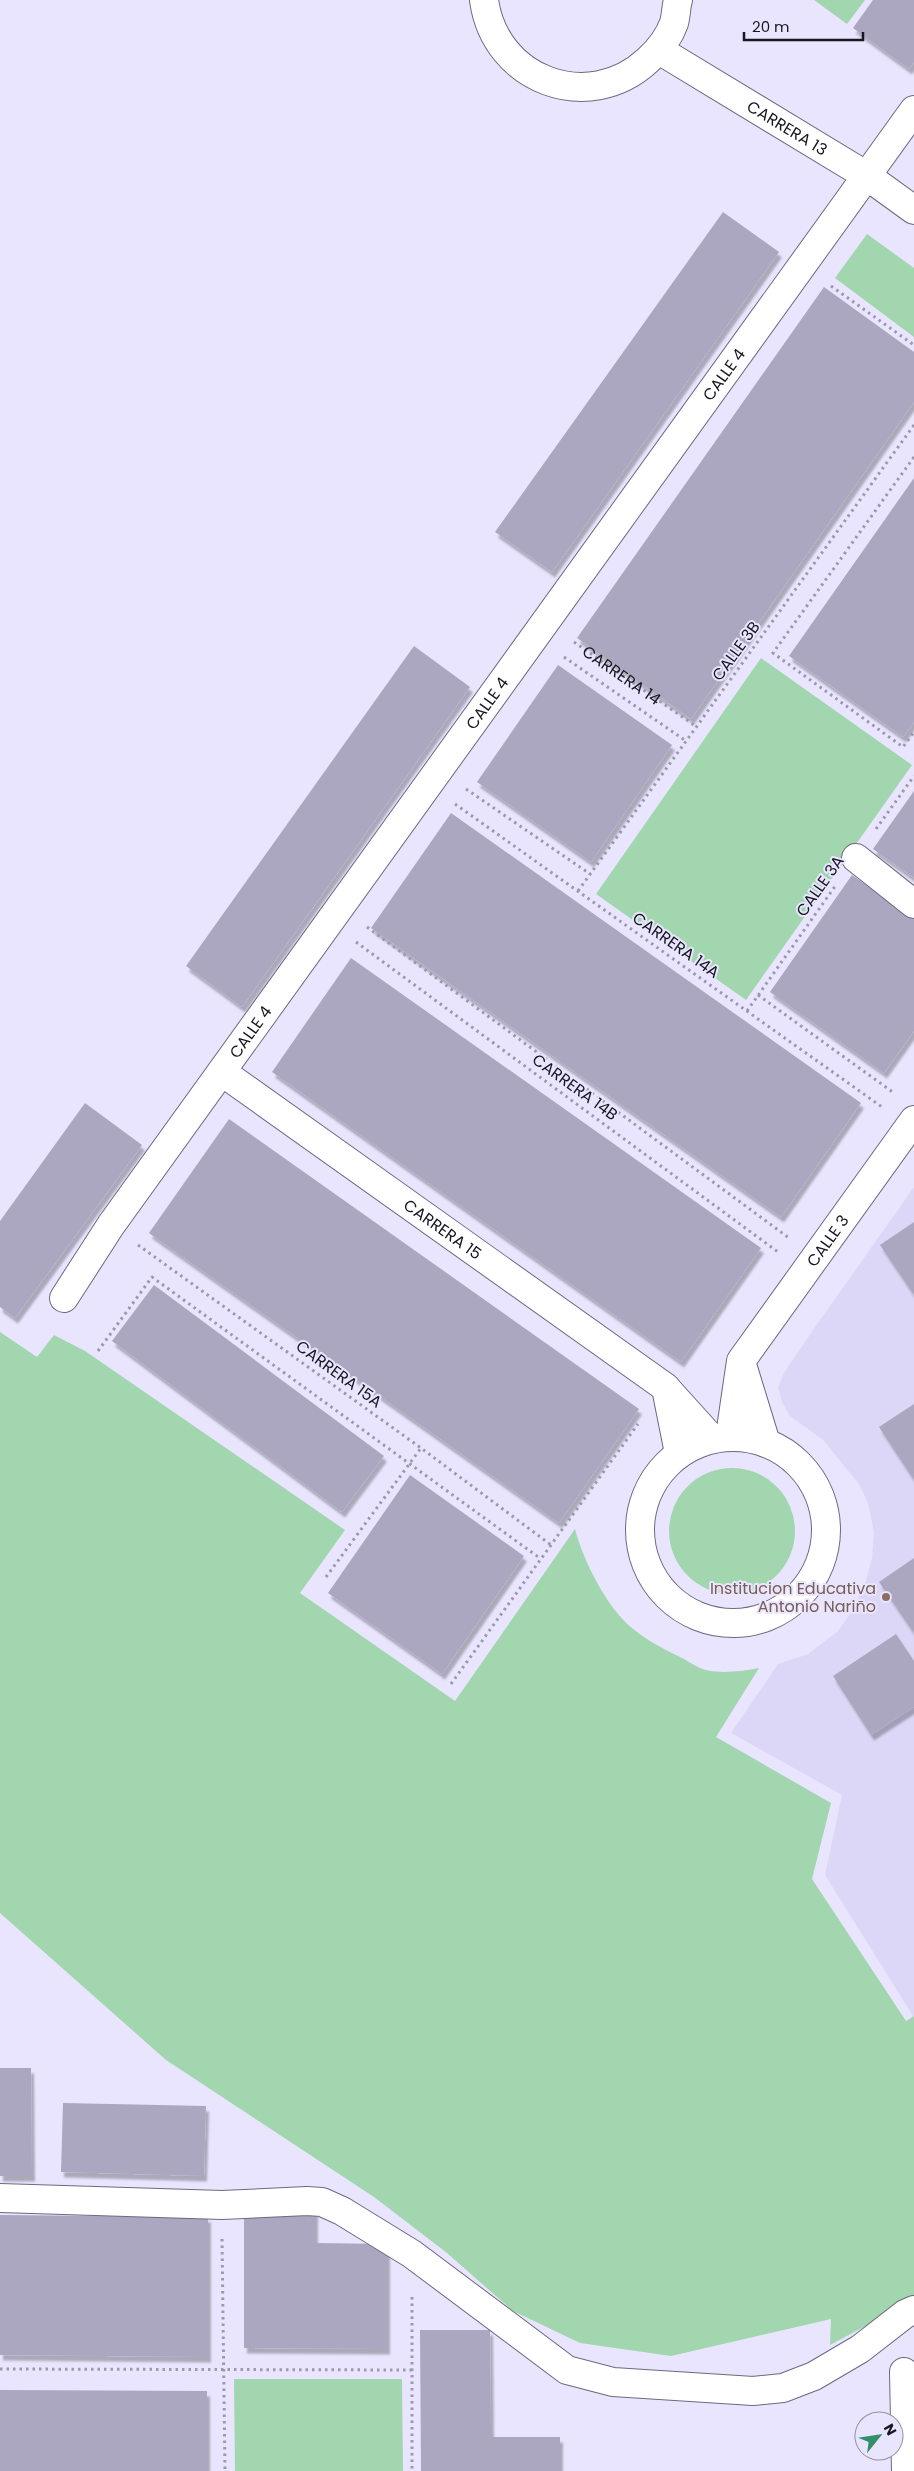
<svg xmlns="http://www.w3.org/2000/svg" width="914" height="2471" font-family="Poppins,sans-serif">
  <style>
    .built { fill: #ddd7f7 }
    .green { fill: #a1d6af }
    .building { fill: #aca7c0; filter: url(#shadow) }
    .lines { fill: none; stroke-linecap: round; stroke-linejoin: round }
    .minor-casing { stroke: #6d697f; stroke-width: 30 }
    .path { stroke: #9c99ac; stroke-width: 3; stroke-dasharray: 2.5 4; stroke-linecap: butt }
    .minor { stroke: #fff; stroke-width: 28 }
    .education-dot { fill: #8d6e63; stroke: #e9e5fe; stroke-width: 2 }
    .labels { text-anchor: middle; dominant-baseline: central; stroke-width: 4; stroke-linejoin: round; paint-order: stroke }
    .street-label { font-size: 16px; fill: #181720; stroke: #e9e5fe }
    .education-label { font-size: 16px; fill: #785e54; stroke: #e9e5fe; text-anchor: end }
  </style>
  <defs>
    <filter id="shadow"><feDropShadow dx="3" dy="5.5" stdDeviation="1" flood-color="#0004"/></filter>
  </defs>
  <rect width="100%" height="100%" fill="#e9e5fe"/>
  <path class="built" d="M914,1187V2016H913L825,1875L842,1795L731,1733L778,1664L808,1654L838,1631L852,1611L865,1584L872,1558L874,1532L868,1503L859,1484L823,1440L790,1416L782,1402L778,1387L785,1371L820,1320Z"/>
  <g class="green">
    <path d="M814,0H865L847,24Z"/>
    <path d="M867,234L914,268V337L835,278Z"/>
    <path d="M761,658L912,765L746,1000L596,894Z"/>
    <path d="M0,1332L37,1357L54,1335L85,1351L345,1530L300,1593L455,1701L575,1529C583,1560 607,1608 632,1628C646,1640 662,1648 678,1656C687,1660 697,1668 706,1670C723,1674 743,1671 759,1668L716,1737L831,1803L812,1879L906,2021L914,2016V2300L830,2345L831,2319L671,2356L580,2343L513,2311L447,2253L374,2197L166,2060L0,1913Z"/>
    <circle cx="732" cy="1531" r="63"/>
    <path d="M234,2379H402L403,2471H235Z"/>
  </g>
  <g class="building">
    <path d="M873,0H914V62L909,69L853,28Z"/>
    <path d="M723,212L779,252L552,572L495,532Z"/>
    <path d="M824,287L914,352V402L691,719L577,638Z"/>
    <path d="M914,478V722L903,737L789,656Z"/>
    <path d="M414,646L470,687L242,1007L186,966Z"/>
    <path d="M558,665L672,745L591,862L477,782Z"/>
    <path d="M914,791V878L873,849Z"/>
    <path d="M451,813L861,1103L781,1217L371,928Z"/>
    <path d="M852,875L914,919V1031L884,1073L770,992Z"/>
    <path d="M351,958L761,1248L681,1362L272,1072Z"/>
    <path d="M85,1103L142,1145L15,1318L0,1307V1221Z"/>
    <path d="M229,1119L639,1409L559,1523L149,1233Z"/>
    <path d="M914,1222V1295L880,1245Z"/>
    <path d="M154,1285L384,1456L342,1512L112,1341Z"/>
    <path d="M914,1404V1480L879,1427Z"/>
    <path d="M410,1475L524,1556L442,1674L328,1593Z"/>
    <path d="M914,1558V1633L879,1582Z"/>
    <path d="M896,1634L914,1661V1707L871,1735L833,1676Z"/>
    <path d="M0,2068H31L32,2176H0Z"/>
    <path d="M63,2103L206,2106L204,2176L61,2172Z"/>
    <path d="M244,2208H315V2243L387,2244V2349L244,2348Z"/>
    <path d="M0,2215L208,2217V2357L0,2355Z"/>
    <path d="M420,2330H490L491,2437H560V2471H421Z"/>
    <path d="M0,2390L207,2391V2471H0Z"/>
  </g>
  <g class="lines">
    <defs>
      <g id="minor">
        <path d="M484,0C495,81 589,115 648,60C659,50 669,37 674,23C676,16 676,7 678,0"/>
        <path id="s2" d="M659,50L867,176L914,210"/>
        <path d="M856,858L914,904"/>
        <path id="s3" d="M222,1072L665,1387L712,1439"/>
        <path id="s4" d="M64,1298L111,1225L914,110"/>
        <path d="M743,1368L766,1443"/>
        <path d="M666,1388L679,1453"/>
        <path id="s5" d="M730,1436L741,1361L914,1120"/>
        <circle cx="733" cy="1530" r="93"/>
        <path d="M0,2198L222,2205L307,2201L322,2202L342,2211L412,2254L567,2370L613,2382L753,2391L783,2388L814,2376L860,2349L905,2314L914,2310"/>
        <path d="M904,2372L906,2471"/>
      </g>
    </defs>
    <use href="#minor" class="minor-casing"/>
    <g class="path">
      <path d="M831,286L914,345"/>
      <path d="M914,457L773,653L903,747L914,732"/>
      <path id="s1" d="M574,642L697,727"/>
      <path d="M564,657L686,741"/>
      <path d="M466,789L590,874"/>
      <path d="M455,804L882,1107"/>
      <path d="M876,829L914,776"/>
      <path d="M578,891L914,425"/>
      <path d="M367,927L789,1238"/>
      <path d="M356,942L778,1252"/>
      <path d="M758,995L894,1093"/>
      <path d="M747,1011L836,885"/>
      <path d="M138,1245L421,1448L551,1545"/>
      <path d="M98,1351L152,1277L541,1559"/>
      <path d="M326,1577L421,1448"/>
      <path d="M451,1684L638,1424"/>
      <path d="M222,2239L225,2471"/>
      <path d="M412,2297V2471"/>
      <path d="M0,2369L412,2370"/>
    </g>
    <use href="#minor" class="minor"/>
  </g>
  <circle class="education-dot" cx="886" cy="1597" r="5"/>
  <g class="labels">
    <g class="street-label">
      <text stroke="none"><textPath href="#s2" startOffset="150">CARRERA 13</textPath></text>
      <text stroke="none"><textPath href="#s4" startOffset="1135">CALLE 4</textPath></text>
      <text transform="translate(736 651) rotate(-54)">CALLE 3B</text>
      <text stroke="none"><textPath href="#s1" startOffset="58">CARRERA 14</textPath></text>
      <text stroke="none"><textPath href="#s4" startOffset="730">CALLE 4</textPath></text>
      <text transform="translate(820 886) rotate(-55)">CALLE 3A</text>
      <text transform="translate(676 945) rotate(35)">CARRERA 14A</text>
      <text stroke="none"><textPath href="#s4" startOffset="325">CALLE 4</textPath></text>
      <text transform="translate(575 1087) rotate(36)">CARRERA 14B</text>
      <text stroke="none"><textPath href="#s3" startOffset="271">CARRERA 15</textPath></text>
      <text stroke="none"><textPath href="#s5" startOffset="224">CALLE 3</textPath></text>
      <text transform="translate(339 1374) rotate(36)">CARRERA 15A</text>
    </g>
    <g class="education-label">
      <text x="876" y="1588">Institucion Educativa<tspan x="876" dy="18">Antonio Nariño</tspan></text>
    </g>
  </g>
  <g transform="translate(879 2436) rotate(60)"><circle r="24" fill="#e9e5fe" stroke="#9593a5"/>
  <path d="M0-4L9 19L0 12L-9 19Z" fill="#329069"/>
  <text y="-8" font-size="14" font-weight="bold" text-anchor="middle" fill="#181720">N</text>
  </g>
  <path d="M744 32v8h119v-8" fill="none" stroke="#181720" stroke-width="2.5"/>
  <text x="752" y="32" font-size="15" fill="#181720" stroke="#e9e5fe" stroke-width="4" paint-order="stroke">20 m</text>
</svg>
